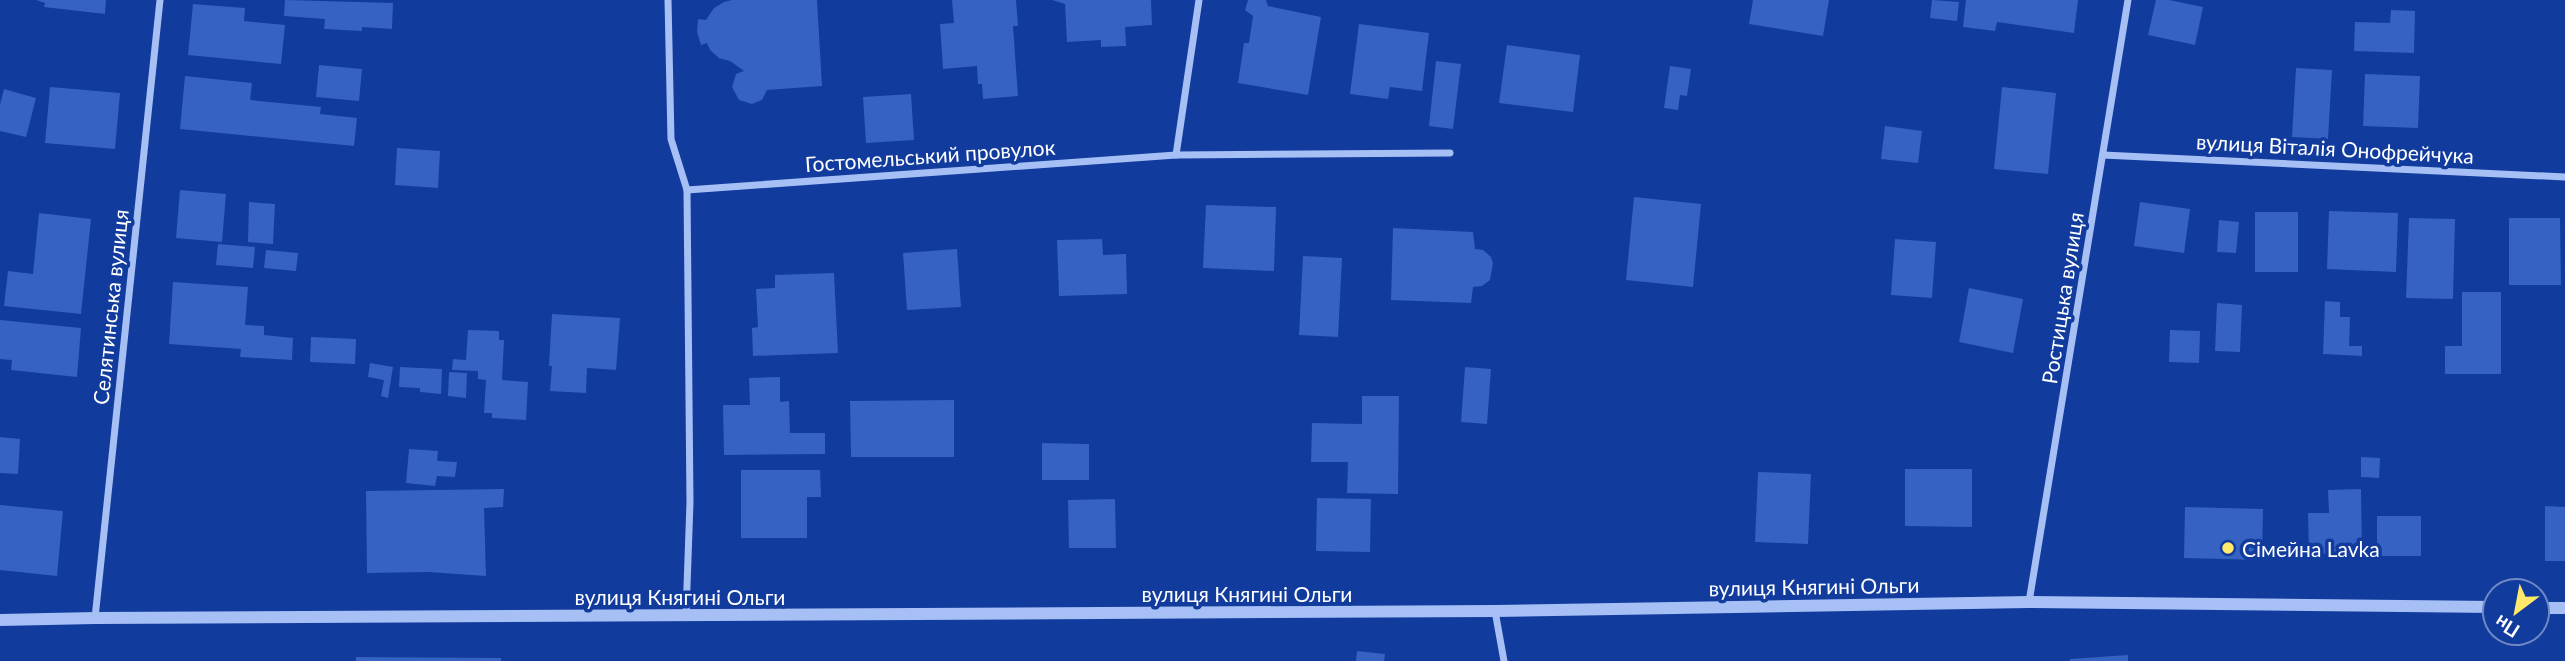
<svg xmlns="http://www.w3.org/2000/svg" width="2565" height="661" font-family="Lato,sans-serif">
  <style>
    .building { fill: #3562c3 }
    .lines { fill: none; stroke-linecap: round; stroke-linejoin: round }
    .minor { stroke: #a6bff5; stroke-width: 7 }
    .tertiary { stroke: #a6bff5; stroke-width: 12 }
    .poi-dot { fill: #ffe86a; stroke: #113b9d; stroke-width: 2.5 }
    .labels { text-anchor: middle; dominant-baseline: central; stroke-width: 7; stroke-linejoin: round; paint-order: stroke }
    .street-label { font-size: 21px; fill: #fff; stroke: #113b9d }
    .poi-label { font-size: 21px; fill: #fff; stroke: #113b9d; text-anchor: start }
  </style>
  <rect width="100%" height="100%" fill="#113b9d"/>
  <g class="building">
    <path d="M36,0H106L105,14L44,7L45,3Z"/>
    <path d="M285,0L393,3L392,29L362,27V31L324,29L325,19L284,16Z"/>
    <path d="M732,0H817L822,86L767,90L762,100L752,104L739,100L732,87L736,74L744,71L730,61L719,58L710,50L707,43L701,45L697,32L698,19L706,20L714,8L724,2Z"/>
    <path d="M952,0H1016L1018,26H1013L1018,96L983,99L982,84H978L977,66L943,69L940,24L954,23Z"/>
    <path d="M1052,0H1151L1152,25L1125,27L1126,46L1101,47V40L1067,42L1065,4Z"/>
    <path d="M1248,0H1266L1268,6L1321,17L1308,95L1238,83L1244,43H1249L1253,16L1245,10Z"/>
    <path d="M1753,0H1829L1823,36L1749,24Z"/>
    <path d="M1932,0L1959,2L1957,21L1930,18Z"/>
    <path d="M1966,0H2078L2074,33L1997,22L1995,31L1963,27Z"/>
    <path d="M2156,0H2169L2203,7L2195,45L2148,35Z"/>
    <path d="M193,4L245,8L244,21L285,25L281,64L188,55Z"/>
    <path d="M2391,10L2415,11L2414,53L2354,51L2355,22L2390,23Z"/>
    <path d="M1359,24L1429,33L1422,91L1390,87L1388,99L1350,94Z"/>
    <path d="M1507,45L1580,55L1573,112L1499,103Z"/>
    <path d="M1436,61L1461,64L1453,129L1429,126Z"/>
    <path d="M319,65L362,69L359,101L316,97Z"/>
    <path d="M1670,66L1691,69L1687,96L1680,95L1678,110L1664,108Z"/>
    <path d="M2296,68L2332,70L2328,139L2292,137Z"/>
    <path d="M2365,74L2420,76L2418,128L2363,126Z"/>
    <path d="M185,76L252,83L250,100L321,107L320,114L357,118L354,146L180,129Z"/>
    <path d="M50,87L120,93L115,149L45,143Z"/>
    <path d="M2002,87L2056,93L2048,174L1994,169Z"/>
    <path d="M4,89L36,98L26,137L0,131V105Z"/>
    <path d="M911,94L914,140L866,143L863,97Z"/>
    <path d="M1885,126L1922,131L1918,163L1881,159Z"/>
    <path d="M397,148L440,151L438,188L395,185Z"/>
    <path d="M180,190L226,194L222,242L176,238Z"/>
    <path d="M1634,197L1701,204L1693,287L1626,280Z"/>
    <path d="M249,202L275,204L273,244L248,242Z"/>
    <path d="M2140,202L2190,209L2184,253L2134,246Z"/>
    <path d="M1206,205L1276,207L1274,271L1203,268Z"/>
    <path d="M2329,211L2398,213L2396,272L2327,269Z"/>
    <rect x="2255" y="212" width="43" height="60"/>
    <path d="M39,213L91,219L81,314L4,306L8,271L33,274Z"/>
    <path d="M2409,218L2455,219L2453,299L2406,298Z"/>
    <path d="M2509,218H2560L2561,285H2509Z"/>
    <path d="M2219,220L2239,222L2236,253L2217,252Z"/>
    <path d="M1393,228L1473,232L1475,249L1483,250L1491,257L1493,263L1490,280L1482,286L1473,287L1471,303L1391,300Z"/>
    <path d="M1102,239L1103,255L1126,254L1127,294L1059,296L1057,240Z"/>
    <path d="M1895,239L1936,242L1932,298L1891,295Z"/>
    <path d="M218,244L255,247L253,268L216,265Z"/>
    <path d="M957,249L961,307L907,310L903,253Z"/>
    <path d="M266,250L298,253L296,271L264,268Z"/>
    <path d="M1303,256L1342,258L1338,337L1299,335Z"/>
    <path d="M834,273L838,353L753,356L752,328L758,327L756,289L775,288V275Z"/>
    <path d="M173,282L248,287L245,325L264,326V335L293,338L292,360L240,357L241,349L169,344Z"/>
    <path d="M1969,288L2023,299L2013,353L1959,342Z"/>
    <path d="M2462,292H2501V374H2445V346H2462Z"/>
    <path d="M2325,301L2340,302V317H2350L2349,346H2362V356L2323,354Z"/>
    <path d="M2217,303L2242,305L2240,352L2215,351Z"/>
    <path d="M552,314L620,318L616,370L587,368L586,393L550,391L552,366H549Z"/>
    <path d="M0,320L81,328L77,377L11,370L12,360L0,359Z"/>
    <path d="M468,330L499,331V340H504L502,380L528,382L526,420L492,418V413H484L486,380L478,379V371L452,370L453,359L466,360Z"/>
    <path d="M2170,330L2200,331L2199,363L2169,362Z"/>
    <path d="M311,337L356,339L355,364L310,362Z"/>
    <path d="M370,363L393,367L388,398L381,396L384,380L368,377Z"/>
    <path d="M400,367L442,369L441,394L420,392V388L399,387Z"/>
    <path d="M1465,367L1491,369L1487,424L1461,422Z"/>
    <path d="M449,372L467,373L466,398L448,396Z"/>
    <path d="M780,377V402L789,401L790,433H825V454L724,455L723,405H750L749,378Z"/>
    <path d="M1362,396H1399L1398,494L1347,493L1348,462H1311L1312,423L1362,424Z"/>
    <path d="M954,400V457H851L850,401Z"/>
    <path d="M0,437L20,439L18,474L0,473Z"/>
    <path d="M1042,443L1089,444V480H1042Z"/>
    <path d="M409,449L438,451L437,461L457,462L455,477L437,476L435,486L406,483Z"/>
    <path d="M2361,457L2380,458L2379,478L2361,477Z"/>
    <path d="M1905,469H1972V527L1905,526Z"/>
    <path d="M741,470H820L821,497H807V538H741Z"/>
    <path d="M1758,472L1811,474L1808,544L1755,542Z"/>
    <path d="M504,489L503,507L484,508L486,576L428,572L367,573L366,491Z"/>
    <path d="M2361,489L2362,553L2309,554L2308,513H2329L2328,490Z"/>
    <path d="M1317,498L1371,499L1370,552L1316,551Z"/>
    <path d="M1115,499L1116,548H1069L1068,500Z"/>
    <path d="M0,505L63,511L57,576L0,570Z"/>
    <path d="M2545,506L2565,507V561H2545Z"/>
    <path d="M2185,507L2263,509L2262,560L2184,558Z"/>
    <rect x="2377" y="516" width="44" height="40"/>
    <path d="M1357,651L1385,654L1384,661H1356Z"/>
    <path d="M2128,655V661H2070V659Z"/>
    <path d="M356,657L501,658V661H356Z"/>
  </g>
  <g class="lines">
    <g class="minor">
      <path d="M668,0L671,139L687,190L690,502L686,615"/>
      <path d="M1176,155L1199,0"/>
      <path d="M2103,155L2565,177"/>
      <path d="M687,190L1176,155L1450,153"/>
      <path d="M2029,602L2128,0"/>
      <path d="M1495,611L1504,661"/>
      <path d="M95,618L160,0"/>
    </g>
    <g class="tertiary">
      <path d="M2537,608H2565"/>
      <path d="M0,620L95,618L1495,611L2029,602L2495,607"/>
    </g>
  </g>
  <circle class="poi-dot" cx="2228" cy="548" r="7"/>
  <g class="labels">
    <g class="street-label">
      <text transform="translate(2335 148) rotate(3)">вулиця Віталія Онофрейчука</text>
      <text transform="translate(930 155) rotate(-4)">Гостомельський провулок</text>
      <text transform="translate(2062 298) rotate(-81)">Ростицька вулиця</text>
      <text transform="translate(110 307) rotate(-84)">Селятинська вулиця</text>
      <text transform="translate(1814 586) rotate(-1)">вулиця Княгині Ольги</text>
      <text x="1247" y="593">вулиця Княгині Ольги</text>
      <text x="680" y="596">вулиця Княгині Ольги</text>
    </g>
    <g class="poi-label">
      <text x="2242" y="548">Сімейна Lavka</text>
    </g>
  </g>
  <g transform="translate(2516 612) rotate(212)"><circle r="33" fill="#113b9d" stroke="#7089c4" stroke-width="2"/>
  <path d="M0-5L12 26L0 18L-12 26Z" fill="#ffe86a"/>
  <text y="-10" font-size="19" font-weight="bold" text-anchor="middle" fill="#ffffff">Пн</text>
  </g>
</svg>
